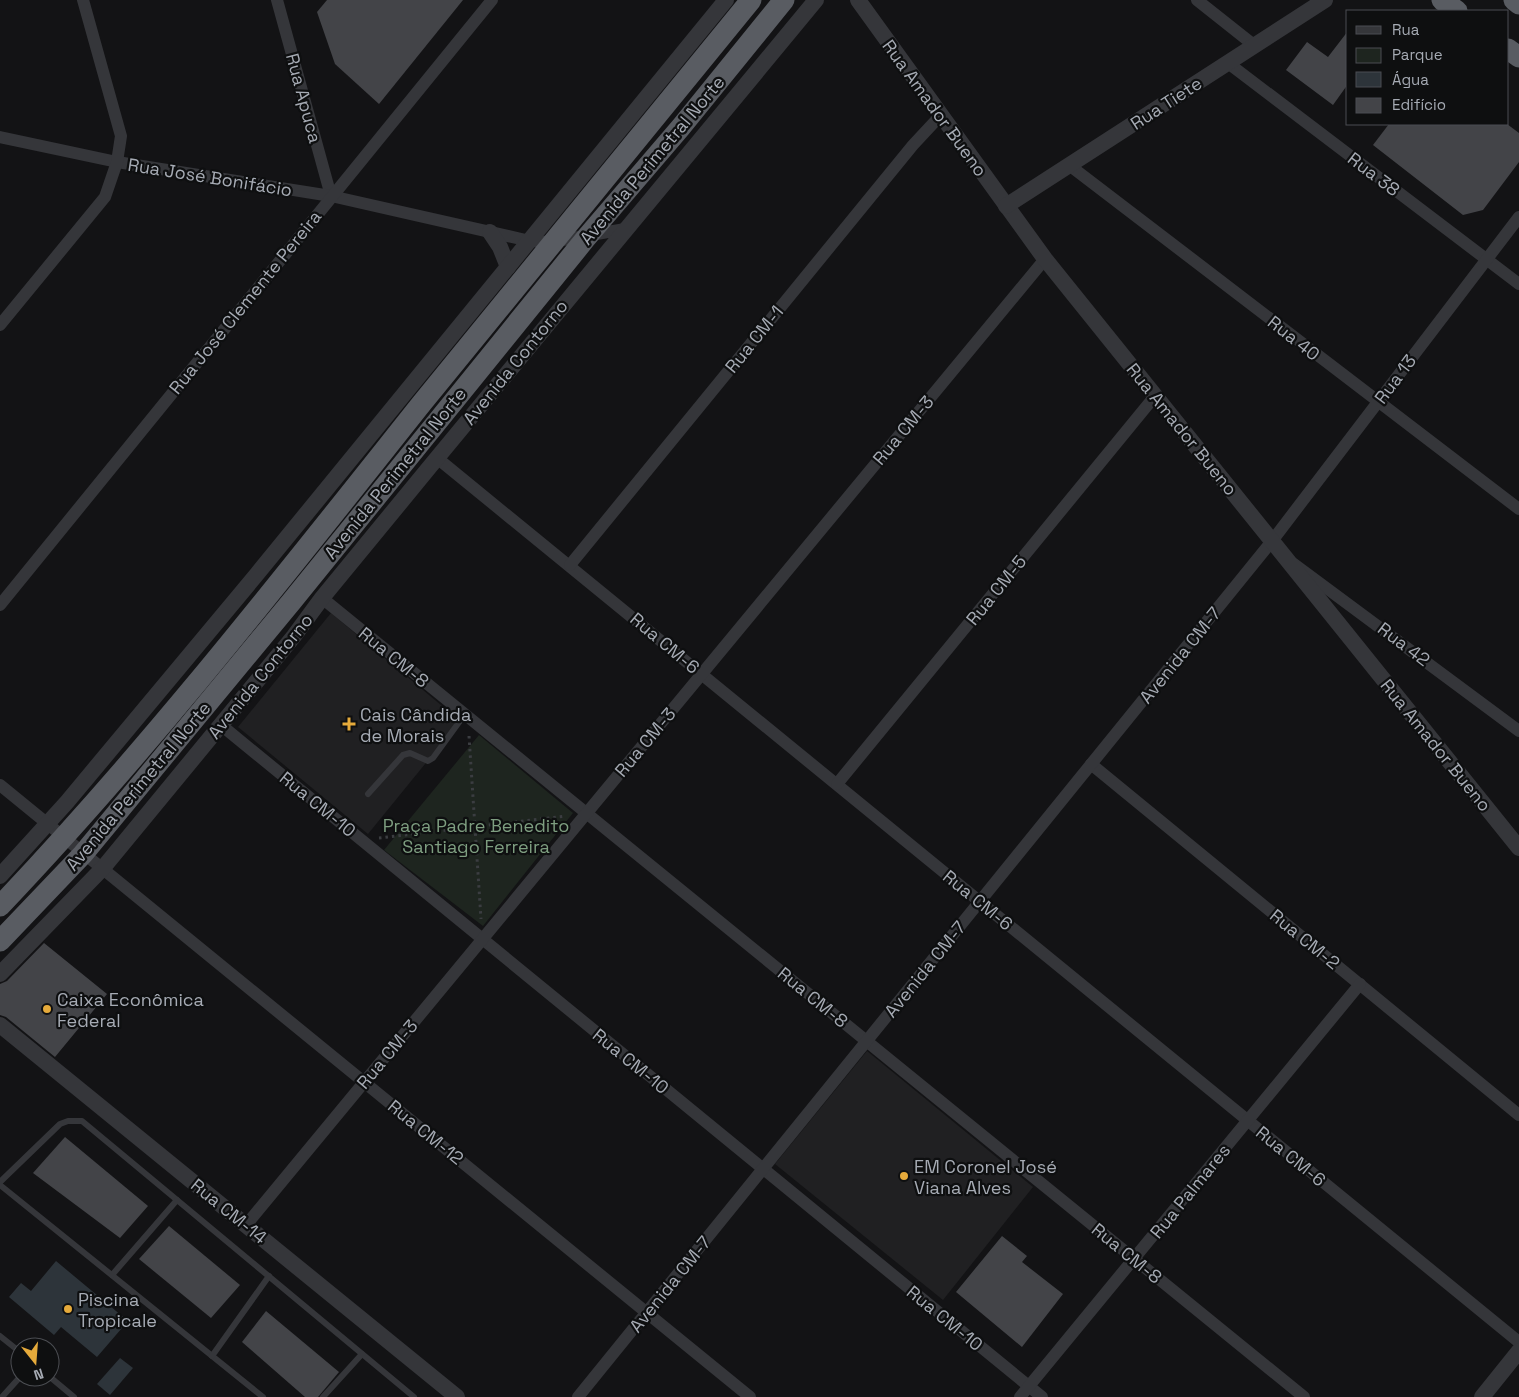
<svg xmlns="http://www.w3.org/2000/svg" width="1519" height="1397" font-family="'Space Grotesk',sans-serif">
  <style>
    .built { fill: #202022 }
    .green { fill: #1e251f }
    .water { fill: #2d343a }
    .building { fill: #434448 }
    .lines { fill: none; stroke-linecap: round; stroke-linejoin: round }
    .path { stroke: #3b3d41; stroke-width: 3; stroke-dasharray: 2.5 4; stroke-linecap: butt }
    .service { stroke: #35363a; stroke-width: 6 }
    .minor { stroke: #35363a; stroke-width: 12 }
    .tertiary { stroke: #35363a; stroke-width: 16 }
    .trunk { stroke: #595c62; stroke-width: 21 }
    .poi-dot { fill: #e5aa3b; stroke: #0e0f10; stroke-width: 2 }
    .labels { text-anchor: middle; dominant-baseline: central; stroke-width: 4.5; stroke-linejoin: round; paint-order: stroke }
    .street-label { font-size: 18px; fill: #a6abb4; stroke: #0e0f10 }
    .poi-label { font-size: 18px; fill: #a6abb4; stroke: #0e0f10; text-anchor: start }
    .park-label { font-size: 18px; fill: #7e9e80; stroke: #0e0f10 }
  </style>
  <rect width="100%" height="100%" fill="#131315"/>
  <g class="built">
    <path d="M331,613L460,721L368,834L238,727Z"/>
    <path d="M867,1051L1033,1187L943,1300L775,1164Z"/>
  </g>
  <path class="green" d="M479,735L573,813L483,926L384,850Z"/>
  <g class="water">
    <path d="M56,1261L128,1321L97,1357L61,1327L54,1335L9,1297L21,1283L31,1291Z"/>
    <path d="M120,1358L133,1368L110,1395L97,1384Z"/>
  </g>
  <g class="building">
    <path d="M327,0H463L379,104L335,64L317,12Z"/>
    <path d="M1348,31V84L1333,105L1286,70L1307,42L1328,57Z"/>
    <path d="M1389,124H1507L1519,133V162L1483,210L1463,215L1373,145Z"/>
    <path d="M44,943L107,994L55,1057L6,1017L0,1015V984L7,981Z"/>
    <path d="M65,1137L148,1206L120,1238L33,1173Z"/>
    <path d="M169,1226L240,1285L211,1318L139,1259Z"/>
    <path d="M1002,1236L1027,1256L1022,1262L1063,1294L1022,1347L956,1292Z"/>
    <path d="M266,1311L339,1372L318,1397H305L242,1342Z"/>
  </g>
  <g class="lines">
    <g class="path">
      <path d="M469,736L481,919"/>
      <path d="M379,838L566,816"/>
    </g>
    <g class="service">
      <path d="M368,794L403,755L410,753L428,761L433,758L465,714"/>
      <path d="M0,1182L60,1124L68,1121H82L414,1397"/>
      <path d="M0,1185L263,1397"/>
      <path d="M112,1275L177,1200"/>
      <path d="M0,1336L20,1352"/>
      <path d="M212,1356L269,1276"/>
      <path d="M50,1377L74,1397"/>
      <path d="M2,1397L20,1377"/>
      <path d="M323,1397L362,1354"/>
    </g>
    <g class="minor">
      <path d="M277,0L331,196"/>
      <path d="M1197,0L1255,46"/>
      <path d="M1228,63L1519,284"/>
      <path d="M0,137L117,162L331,196L530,241L551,242L625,229"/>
      <path d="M1069,165L1519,509"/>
      <path d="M0,325L105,197L117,162L121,136L83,0"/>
      <path d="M437,458L1519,1342"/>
      <path d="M1294,564L1519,731"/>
      <path d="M570,565L913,145L940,116"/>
      <path d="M322,598L1304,1397"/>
      <path d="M0,605L492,0"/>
      <path d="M221,725L1042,1397"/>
      <path d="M1091,764L1519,1115"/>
      <path d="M837,784L1155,396"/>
      <path d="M0,785L750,1397"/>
      <path d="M246,1225L1045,259"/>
      <path d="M578,1397L1272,541L1519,217"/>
      <path d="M1020,1397L1360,984"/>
    </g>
    <g class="tertiary">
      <path d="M858,0L1045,259L1519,848"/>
      <path d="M1006,206L1325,0"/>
      <path d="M490,232L500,247L508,267"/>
      <path d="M0,876L67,802L257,574L726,0"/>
      <path d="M0,974L103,868L294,636L322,598L437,458L816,0"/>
      <path d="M0,1025L457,1397"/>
      <path d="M1482,1397L1519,1351"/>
    </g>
    <g class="trunk">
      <path d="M1442,0L1457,11"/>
      <path d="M1514,0L1519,4"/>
      <path d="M1508,49L1519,57"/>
      <path d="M0,906C151,747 286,574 422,403C531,268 642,135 751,0"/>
      <path d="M0,941L83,854L292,601L586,238L681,127L784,0"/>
    </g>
  </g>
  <g class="poi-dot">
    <path d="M346.5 716.5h5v5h5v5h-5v5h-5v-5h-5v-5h5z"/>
    <circle cx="47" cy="1009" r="5"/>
    <circle cx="904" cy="1176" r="5"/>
    <circle cx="68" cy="1309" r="5"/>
  </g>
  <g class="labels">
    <g class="street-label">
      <text transform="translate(304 98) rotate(75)">Rua Apuca</text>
      <text transform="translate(1166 103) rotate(-33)">Rua Tiete</text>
      <text transform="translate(935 108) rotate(54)">Rua Amador Bueno</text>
      <text transform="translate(652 160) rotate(-50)">Avenida Perimetral Norte</text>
      <text transform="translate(1374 174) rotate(37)">Rua 38</text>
      <text transform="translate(210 177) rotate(9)">Rua José Bonifácio</text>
      <text transform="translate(245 302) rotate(-51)">Rua José Clemente Pereira</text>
      <text transform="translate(1294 338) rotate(38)">Rua 40</text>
      <text transform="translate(754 339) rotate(-51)">Rua CM-1</text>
      <text transform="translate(515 362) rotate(-51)">Avenida Contorno</text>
      <text transform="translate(1395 379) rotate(-53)">Rua 13</text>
      <text transform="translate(1182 429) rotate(51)">Rua Amador Bueno</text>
      <text transform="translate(903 430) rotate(-50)">Rua CM-3</text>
      <text transform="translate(395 473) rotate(-51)">Avenida Perimetral Norte</text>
      <text transform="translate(996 590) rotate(-51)">Rua CM-5</text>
      <text transform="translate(665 643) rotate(40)">Rua CM-6</text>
      <text transform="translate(1404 644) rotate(37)">Rua 42</text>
      <text transform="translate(1180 655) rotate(-51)">Avenida CM-7</text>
      <text transform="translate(394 657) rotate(39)">Rua CM-8</text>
      <text transform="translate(260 676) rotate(-51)">Avenida Contorno</text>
      <text transform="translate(645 742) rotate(-50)">Rua CM-3</text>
      <text transform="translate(1436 745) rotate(51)">Rua Amador Bueno</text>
      <text transform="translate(138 786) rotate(-50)">Avenida Perimetral Norte</text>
      <text transform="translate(318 804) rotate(39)">Rua CM-10</text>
      <text transform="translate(978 900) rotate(39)">Rua CM-6</text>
      <text transform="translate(1305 939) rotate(39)">Rua CM-2</text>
      <text transform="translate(925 969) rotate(-51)">Avenida CM-7</text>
      <text transform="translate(813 997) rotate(39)">Rua CM-8</text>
      <text transform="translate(387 1054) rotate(-50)">Rua CM-3</text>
      <text transform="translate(631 1061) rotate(39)">Rua CM-10</text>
      <text transform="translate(426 1132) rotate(39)">Rua CM-12</text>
      <text transform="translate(1291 1156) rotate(39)">Rua CM-6</text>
      <text transform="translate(1190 1191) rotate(-51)">Rua Palmares</text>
      <text transform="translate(229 1211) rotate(39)">Rua CM-14</text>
      <text transform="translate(1127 1253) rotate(39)">Rua CM-8</text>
      <text transform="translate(670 1284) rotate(-51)">Avenida CM-7</text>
      <text transform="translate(945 1318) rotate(39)">Rua CM-10</text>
    </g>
    <g class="poi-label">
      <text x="360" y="714">Cais Cândida<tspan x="360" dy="21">de Morais</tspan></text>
      <text x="57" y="999">Caixa Econômica<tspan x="57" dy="21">Federal</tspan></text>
      <text x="914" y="1166">EM Coronel José<tspan x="914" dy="21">Viana Alves</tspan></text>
      <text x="78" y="1299">Piscina<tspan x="78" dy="21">Tropicale</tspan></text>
    </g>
    <g class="park-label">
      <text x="476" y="825">Praça Padre Benedito<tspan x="476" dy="21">Santiago Ferreira</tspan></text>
    </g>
  </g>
  <rect x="1346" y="10" width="162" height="115" fill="#0e0f10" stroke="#4b4d52"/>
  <rect x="1356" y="26" width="25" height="8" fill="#35363a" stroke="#4b4d52"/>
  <text x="1392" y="35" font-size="15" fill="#a6abb4">Rua</text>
  <rect x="1356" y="48" width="25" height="15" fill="#1e251f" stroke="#4b4d52"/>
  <text x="1392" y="60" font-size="15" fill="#a6abb4">Parque</text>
  <rect x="1356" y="72" width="25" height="15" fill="#2d343a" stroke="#4b4d52"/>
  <text x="1392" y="85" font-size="15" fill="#a6abb4">Água</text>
  <rect x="1356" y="98" width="25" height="15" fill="#434448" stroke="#4b4d52"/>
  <text x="1392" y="110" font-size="15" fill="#a6abb4">Edifício</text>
  <g transform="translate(35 1362) rotate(163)"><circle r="24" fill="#0e0f10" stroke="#4b4d52"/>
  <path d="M0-4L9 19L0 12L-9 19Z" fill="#e5aa3b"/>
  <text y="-8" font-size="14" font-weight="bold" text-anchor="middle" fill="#a6abb4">N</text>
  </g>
</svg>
